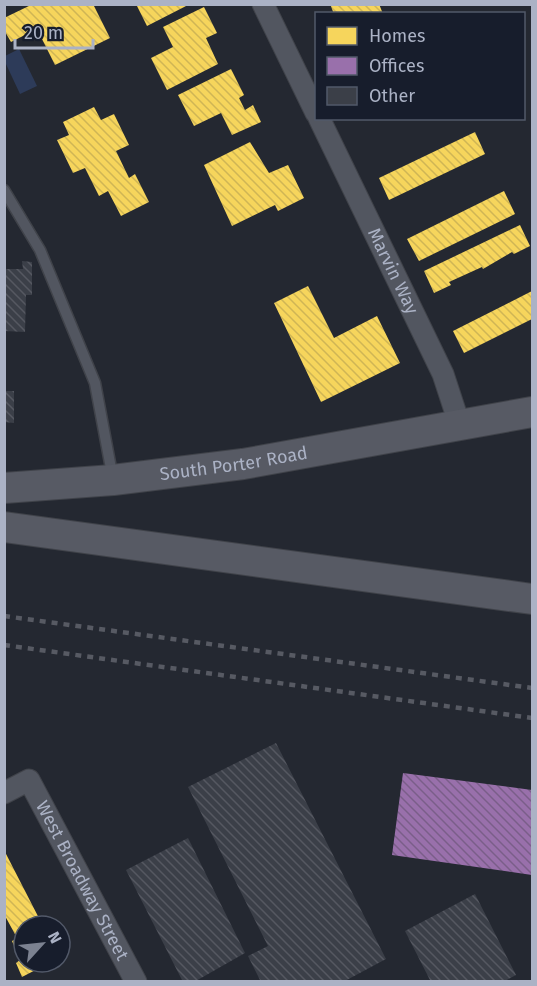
<svg xmlns="http://www.w3.org/2000/svg" width="537" height="986" font-family="'Fira Sans',sans-serif">
  <style>
    .water { fill: #2d3b59 }
    .homes { fill: url(#homes-back-hatch) }
    .offices { fill: url(#offices-back-hatch) }
    .building { fill: url(#building-back-hatch) }
    .lines { fill: none; stroke-linecap: round; stroke-linejoin: round }
    .lane-casing { stroke: #40434a; stroke-width: 13 }
    .street-casing { stroke: #40434a; stroke-width: 23 }
    .secondary-casing { stroke: #40434a; stroke-width: 32 }
    .lane { stroke: #525660; stroke-width: 10 }
    .street { stroke: #525660; stroke-width: 21 }
    .secondary { stroke: #575a64; stroke-width: 30 }
    .rail { stroke: #575a63; stroke-width: 4.5; stroke-dasharray: 6 6; stroke-linecap: butt }
    .labels { text-anchor: middle; dominant-baseline: central; stroke-width: 6; stroke-linejoin: round; paint-order: stroke }
    .street-label { font-size: 18px; fill: #abb2c5; stroke: #171d2c }
  </style>
  <defs>
    <pattern id="homes-back-hatch" width="6" height="6" patternUnits="userSpaceOnUse" patternTransform="scale(1.5)"><rect width="6" height="6" fill="#f6d55c"/><path d="M-1 5l2 2M0 0l6 6M5-1l2 2" fill="none" stroke="#cfb555"/></pattern>
    <pattern id="offices-back-hatch" width="6" height="6" patternUnits="userSpaceOnUse" patternTransform="scale(1.5)"><rect width="6" height="6" fill="#9970ab"/><path d="M-1 5l2 2M0 0l6 6M5-1l2 2" fill="none" stroke="#7a5e89"/></pattern>
    <pattern id="building-back-hatch" width="6" height="6" patternUnits="userSpaceOnUse" patternTransform="scale(1.5)"><rect width="6" height="6" fill="#3b3f48"/><path d="M-1 5l2 2M0 0l6 6M5-1l2 2" fill="none" stroke="#555861"/></pattern>
  </defs>
  <rect width="100%" height="100%" fill="#242831"/>
  <path class="water" d="M19,49L37,86L20,94L5,62V56Z"/>
  <g class="homes">
    <path d="M33,4H93L110,38L55,65L37,29L11,42L4,30V18Z"/>
    <path d="M136,4H190L147,26Z"/>
    <path d="M330,4H379L383,14H334Z"/>
    <path d="M204,7L217,33L206,38L218,64L167,90L151,58L173,47L163,27Z"/>
    <path d="M231,69L244,95L239,98L245,110L253,105L261,122L232,135L221,113L194,126L178,95Z"/>
    <path d="M94,107L101,120L114,114L129,145L116,151L129,178L135,174L149,202L121,216L108,191L99,196L85,168L73,173L57,140L69,135L63,122Z"/>
    <path d="M475,132L485,154L389,200L379,178Z"/>
    <path d="M250,142L269,173L288,165L304,198L278,211L275,205L232,226L204,165Z"/>
    <path d="M504,191L515,214L419,261L407,239Z"/>
    <path d="M520,225L530,246L514,254L512,252L483,269L482,267L449,282L451,285L434,293L424,271Z"/>
    <path d="M308,286L334,338L377,316L400,363L321,402L274,303Z"/>
    <path d="M532,291V319L464,353L453,331Z"/>
    <path d="M4,850L43,926H24V962H51L22,977L16,963L20,960L12,941L17,938L4,914Z"/>
  </g>
  <path class="offices" d="M403,773L532,790V875L392,855Z"/>
  <g class="building">
    <path d="M22,261L32,262V295H26L25,332L4,331V269H23Z"/>
    <path d="M4,391H14V423L4,422Z"/>
    <path d="M276,743L386,959L343,982H261L248,956L268,946L188,787Z"/>
    <path d="M188,838L245,953L194,982H183L126,870Z"/>
    <path d="M475,894L516,975L503,982H431L405,931Z"/>
  </g>
  <g class="lines">
    <defs>
      <path id="lane" d="M4,190L40,250L95,383L113,479"/>
      <g id="street">
        <path d="M263,4L316,113"/>
        <path id="s1" d="M319,118L443,374L460,426"/>
        <path id="s2" d="M4,793L29,780L136,982"/>
      </g>
      <g id="secondary">
        <path id="s3" d="M4,488L113,480L243,464L532,412"/>
        <path d="M4,527L532,599"/>
      </g>
    </defs>
    <use href="#lane" class="lane-casing"/>
    <use href="#street" class="street-casing"/>
    <use href="#secondary" class="secondary-casing"/>
    <use href="#lane" class="lane"/>
    <use href="#street" class="street"/>
    <use href="#secondary" class="secondary"/>
    <g class="rail">
      <path d="M4,616L532,688"/>
      <path d="M4,645L532,718"/>
    </g>
  </g>
  <g class="labels">
    <g class="street-label">
      <text stroke="none"><textPath href="#s1" startOffset="170">Marvin Way</textPath></text>
      <text stroke="none"><textPath href="#s3" startOffset="231">South Porter Road</textPath></text>
      <text stroke="none"><textPath href="#s2" startOffset="142">West Broadway Street</textPath></text>
    </g>
  </g>
  <rect width="537" height="986" fill="none" stroke="#abb2c5" stroke-width="12"/>
  <rect x="315" y="12" width="210" height="108" fill="#171d2c" stroke="#525969" stroke-width="1.5"/>
  <rect x="327" y="27" width="30" height="18" fill="#f6d55c" stroke="#525969" stroke-width="1.5"/>
  <text x="369" y="42" font-size="18" fill="#abb2c5">Homes</text>
  <rect x="327" y="57" width="30" height="18" fill="#9970ab" stroke="#525969" stroke-width="1.5"/>
  <text x="369" y="72" font-size="18" fill="#abb2c5">Offices</text>
  <rect x="327" y="87" width="30" height="18" fill="#3b3f48" stroke="#525969" stroke-width="1.5"/>
  <text x="369" y="102" font-size="18" fill="#abb2c5">Other</text>
  <g transform="translate(42 944) rotate(63)"><circle r="28" fill="#171d2c" stroke="#525969" stroke-width="1.5"/>
  <path d="M0-4.5L10 22L0 15L-10 22Z" fill="#7c8291"/>
  <text y="-9" font-size="16" font-weight="bold" text-anchor="middle" fill="#abb2c5">N</text>
  </g>
  <path d="M15 39v9h78v-9" fill="none" stroke="#abb2c5" stroke-width="3"/>
  <text x="24" y="39" font-size="18" fill="#abb2c5" stroke="#171d2c" stroke-width="4.5" paint-order="stroke">20 m</text>
</svg>
